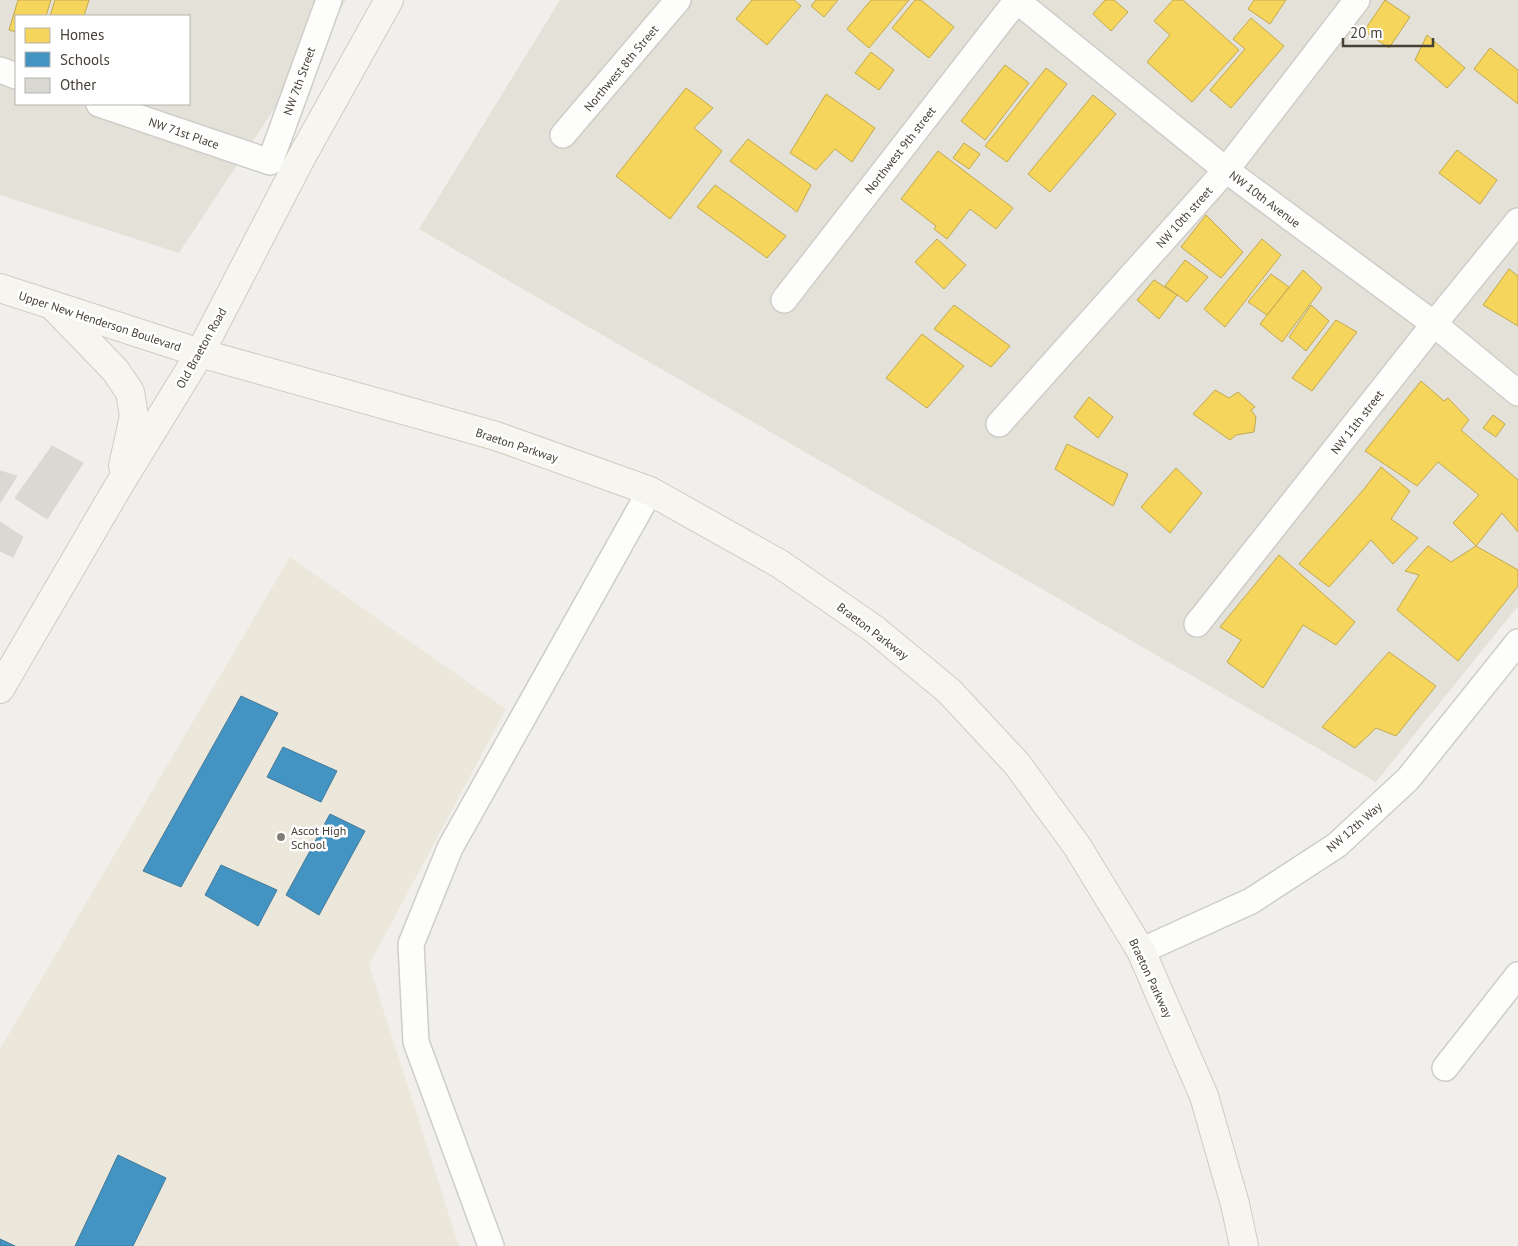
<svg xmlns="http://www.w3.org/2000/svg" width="1518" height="1246" font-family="'PT Sans',sans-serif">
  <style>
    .residential { fill: #e4e1d8; fill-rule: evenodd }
    .education { fill: #ebe7db }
    .homes { fill: #f6d55c; stroke: #c1a951 }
    .schools { fill: #4393c3; stroke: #447a99 }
    .building { fill: #dad8d3; stroke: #d9d6d1 }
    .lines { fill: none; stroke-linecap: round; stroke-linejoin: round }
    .street-casing { stroke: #cecdc8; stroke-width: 28 }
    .secondary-casing { stroke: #cfccc2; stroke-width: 30 }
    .street { stroke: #fdfdfc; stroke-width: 25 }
    .secondary { stroke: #f6f5ef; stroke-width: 28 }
    .poi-dot { fill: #827e76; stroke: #fff; stroke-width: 2 }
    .labels { text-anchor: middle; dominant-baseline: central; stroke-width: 5; stroke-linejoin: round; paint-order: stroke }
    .street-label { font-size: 12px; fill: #464137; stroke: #fff }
    .poi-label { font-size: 12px; fill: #464137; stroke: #fff; text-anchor: start }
  </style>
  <rect width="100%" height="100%" fill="#f0efeb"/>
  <g class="residential">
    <path d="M0,0H346L179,253L0,195ZM16,16H189V104H16Z"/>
    <path d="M560,0H1518V606L1376,782L419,229Z"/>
  </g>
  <path class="education" d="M290,557L506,709L369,965L459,1246H0V1049Z"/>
  <g class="homes">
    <path d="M18,0H51L46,16H16V32L9,30Z"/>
    <path d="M55,0H89L84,16H50Z"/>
    <path d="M752,0H794L801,6L767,45L736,19Z"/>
    <path d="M816,0H838L824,17L811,6Z"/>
    <path d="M871,0H909L869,48L847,29Z"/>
    <path d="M915,0H921L954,27L929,58L892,28Z"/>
    <path d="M1105,0H1114L1128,12L1111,31L1093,14Z"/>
    <path d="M1173,0H1183L1239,50L1192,102L1147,62L1170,35L1154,21Z"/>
    <path d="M1254,0H1286L1270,24L1248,9Z"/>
    <path d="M1385,0L1410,17L1389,48L1364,31Z"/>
    <path d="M1251,18L1284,46L1231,108L1210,90L1245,49L1233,39Z"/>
    <path d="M1427,35L1465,68L1447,88L1415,60Z"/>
    <path d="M1490,48L1518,70V104L1474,69Z"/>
    <path d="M871,52L894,70L879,90L855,73Z"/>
    <path d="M1005,65L1029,83L985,140L961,121Z"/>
    <path d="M1046,68L1067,84L1007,162L985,146Z"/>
    <path d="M686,88L713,108L694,128L722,151L670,219L616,176Z"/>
    <path d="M826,94L875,128L852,162L835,149L816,170L790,153Z"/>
    <path d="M1093,95L1116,114L1050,192L1028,174Z"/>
    <path d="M748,139L811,185L797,212L730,161Z"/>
    <path d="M964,143L980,154L969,169L953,158Z"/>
    <path d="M1457,150L1497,180L1480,204L1439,173Z"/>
    <path d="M938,151L1013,208L996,229L970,209L947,239L934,229L936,226L901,199Z"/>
    <path d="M715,185L786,236L767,258L697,207Z"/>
    <path d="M1206,215L1243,252L1221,278L1181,247Z"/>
    <path d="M937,239L966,265L944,289L915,262Z"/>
    <path d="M1262,239L1281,255L1225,327L1204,309Z"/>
    <path d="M1185,260L1208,277L1187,302L1165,286Z"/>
    <path d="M1509,269L1518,276V326L1483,305Z"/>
    <path d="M1303,270L1322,288L1282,342L1260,324Z"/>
    <path d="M1271,274L1289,287L1267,315L1248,302Z"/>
    <path d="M1154,280L1177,295L1159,319L1137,300Z"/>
    <path d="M954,305L1010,346L991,367L934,329Z"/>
    <path d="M1311,305L1329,321L1306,351L1289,337Z"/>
    <path d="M1336,320L1357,332L1312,391L1292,378Z"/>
    <path d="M922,334L964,366L927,408L886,378Z"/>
    <path d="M1421,381L1444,401L1448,398L1469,420L1461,430L1518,480V532L1502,513L1476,546L1453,523L1479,495L1438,462L1417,486L1365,451Z"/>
    <path d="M1215,390L1229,398L1238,392L1255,407L1251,410L1256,417L1254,432L1236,435L1230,440L1193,414Z"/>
    <path d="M1089,397L1113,417L1098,438L1074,417Z"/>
    <path d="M1493,415L1505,424L1496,437L1483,428Z"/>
    <path d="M1067,444L1128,474L1113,506L1055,469Z"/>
    <path d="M1381,467L1410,491L1391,519L1418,538L1393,564L1371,540L1329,587L1299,564L1364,489Z"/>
    <path d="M1176,468L1202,493L1170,533L1141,507Z"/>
    <path d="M1428,546L1451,562L1476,546L1518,570V586L1458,661L1397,610L1419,575L1405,571Z"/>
    <path d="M1279,555L1355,622L1336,645L1303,625L1263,688L1227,662L1241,640L1220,627Z"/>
    <path d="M1389,652L1436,686L1396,736L1376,728L1355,748L1322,727Z"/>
  </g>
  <g class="schools">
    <path d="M241,696L278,713L181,887L143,871Z"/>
    <path d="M283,747L337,771L321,802L267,777Z"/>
    <path d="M330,814L365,831L319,915L286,895Z"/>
    <path d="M221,865L277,890L258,926L205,895Z"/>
    <path d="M118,1155L166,1178L133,1246H75Z"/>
    <path d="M0,1239L15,1246H0Z"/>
  </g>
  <g class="building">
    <path d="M52,446L83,463L47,519L15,498Z"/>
    <path d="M0,471L17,476L0,503Z"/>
    <path d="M0,522L23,537L13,557L0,551Z"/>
  </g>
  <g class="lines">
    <defs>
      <g id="street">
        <path d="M1016,0L1226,170L1434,324L1518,393"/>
        <path d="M0,70L16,76"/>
        <path d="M99,104L270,162L329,0"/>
        <path d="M563,135L678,0"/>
        <path d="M784,300L1017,0"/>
        <path d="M999,424L1226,170L1357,0"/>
        <path d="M1197,624L1434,324L1518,221"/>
        <path d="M1141,951L1251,901L1337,845L1408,779L1518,642"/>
        <path d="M1445,1068L1518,975"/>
        <path d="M491,1246L416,1042L411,944L450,848L650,491"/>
      </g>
      <g id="secondary">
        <path d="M0,288L200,353L496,436L650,491L780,564L874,629L949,691L1017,764L1077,846L1141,951L1204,1096L1235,1204L1244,1246"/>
        <path d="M56,309L115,370L130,392L134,416L123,466"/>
        <path d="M0,689L118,487L200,353L301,158L389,0"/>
      </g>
    </defs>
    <use href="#street" class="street-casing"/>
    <use href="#secondary" class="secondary-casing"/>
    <use href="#street" class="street"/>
    <use href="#secondary" class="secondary"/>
  </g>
  <circle class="poi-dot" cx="281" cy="837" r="5"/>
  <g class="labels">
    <g class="street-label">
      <text transform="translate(621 68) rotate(-50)">Northwest 8th Street</text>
      <text transform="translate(299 81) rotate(-70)">NW 7th Street</text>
      <text transform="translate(184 133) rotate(19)">NW 71st Place</text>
      <text transform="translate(900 150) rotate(-52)">Northwest 9th street</text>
      <text transform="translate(1265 199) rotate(37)">NW 10th Avenue</text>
      <text transform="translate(1184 217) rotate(-48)">NW 10th street</text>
      <text transform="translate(100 321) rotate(18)">Upper New Henderson Boulevard</text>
      <text transform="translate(201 348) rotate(-61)">Old Braeton Road</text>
      <text transform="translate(1357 422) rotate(-52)">NW 11th street</text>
      <text transform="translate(517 445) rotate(18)">Braeton Parkway</text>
      <text transform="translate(873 631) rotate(37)">Braeton Parkway</text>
      <text transform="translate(1354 827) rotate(-41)">NW 12th Way</text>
      <text transform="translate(1151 978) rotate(65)">Braeton Parkway</text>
    </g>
    <g class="poi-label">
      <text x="291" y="830">Ascot High<tspan x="291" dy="14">School</tspan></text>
    </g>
  </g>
  <rect x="15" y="15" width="175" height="90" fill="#ffffff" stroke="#b5b3af"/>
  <rect x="25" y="28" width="25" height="15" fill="#f6d55c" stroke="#b5b3af"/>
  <text x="60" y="40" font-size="15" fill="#464137">Homes</text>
  <rect x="25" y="52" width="25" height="15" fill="#4393c3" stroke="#b5b3af"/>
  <text x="60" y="65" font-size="15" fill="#464137">Schools</text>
  <rect x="25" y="78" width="25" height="15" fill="#dad8d3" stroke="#b5b3af"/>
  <text x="60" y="90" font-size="15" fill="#464137">Other</text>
  <path d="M1343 38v8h90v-8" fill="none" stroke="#464137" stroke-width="2.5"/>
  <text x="1350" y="38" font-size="15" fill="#464137" stroke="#ffffff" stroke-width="4" paint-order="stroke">20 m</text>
</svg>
